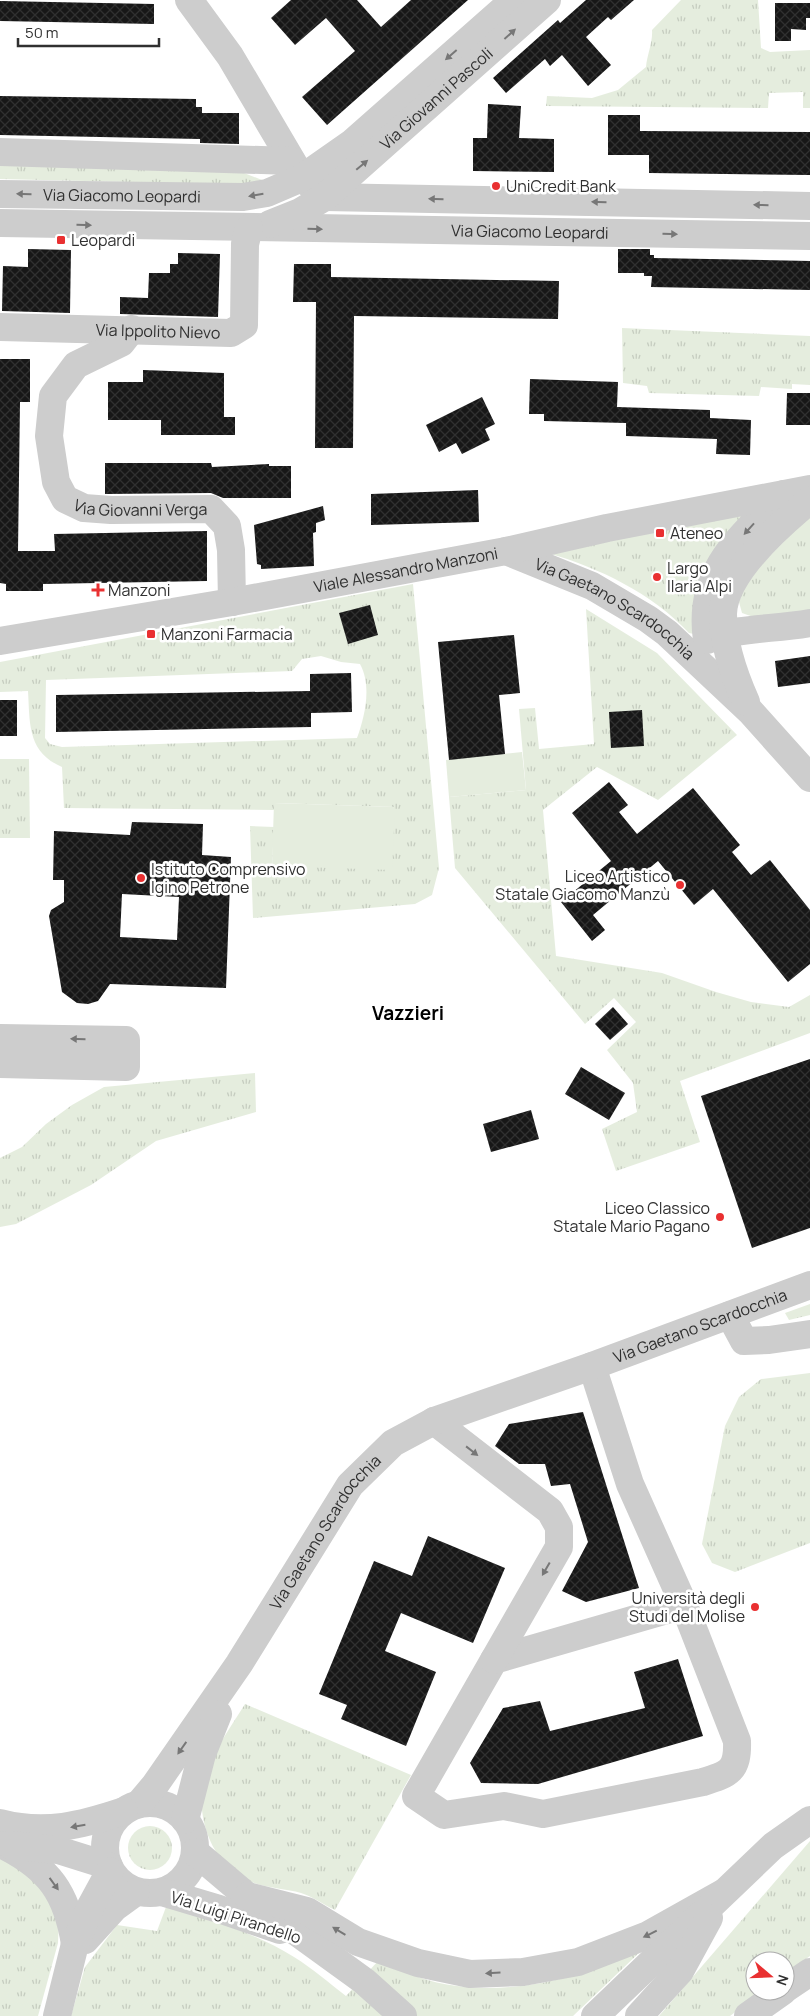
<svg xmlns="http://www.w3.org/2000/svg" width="810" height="2016" font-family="Manrope,sans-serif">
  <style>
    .grass { fill: url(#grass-tufts); fill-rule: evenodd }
    .pitch { fill: #e5edde }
    .building { fill: url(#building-cross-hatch); fill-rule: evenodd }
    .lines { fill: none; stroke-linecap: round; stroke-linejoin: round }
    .minor { stroke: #cdcdcd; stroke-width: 28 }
    .oneway { fill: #777 }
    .poi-dot { fill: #e93031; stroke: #fff; stroke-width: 2 }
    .labels { text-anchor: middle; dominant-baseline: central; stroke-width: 5; stroke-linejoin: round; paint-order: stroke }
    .street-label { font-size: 16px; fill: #303030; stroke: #fff }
    .poi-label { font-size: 16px; fill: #303030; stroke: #fff; text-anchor: start }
    .quarter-label { font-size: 19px; font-weight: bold; fill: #000; stroke: #fff }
  </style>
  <defs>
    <pattern id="grass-tufts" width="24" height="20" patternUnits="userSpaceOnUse" patternTransform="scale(1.25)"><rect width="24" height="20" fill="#e5edde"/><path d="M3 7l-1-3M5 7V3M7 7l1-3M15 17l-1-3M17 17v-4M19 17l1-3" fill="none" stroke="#c5ccbf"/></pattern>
    <pattern id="building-cross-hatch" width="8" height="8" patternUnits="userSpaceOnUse" patternTransform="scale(1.25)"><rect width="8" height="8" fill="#171717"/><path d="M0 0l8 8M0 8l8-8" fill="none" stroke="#303030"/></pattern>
  </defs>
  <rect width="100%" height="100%" fill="#fff"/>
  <g class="grass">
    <path d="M681,0H758L761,48L770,52L810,50V108H803V92L769,93L768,108L546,106L547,96L592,98L618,90L646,67C647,55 653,42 652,30Z"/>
    <path d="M0,162L234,169L262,180L261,185L0,179Z"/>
    <path d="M622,328L810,336V385L792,384V389L761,387L759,396L649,393L647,386L623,383Z"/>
    <path d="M748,512L694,634L689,633C652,593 599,568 548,553Z"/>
    <path d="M810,515V616L762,620L742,613L739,602L745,581Z"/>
    <path d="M413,584L439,868L432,895L415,904L253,918L250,826L274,827L272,866L394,807L275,803L274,810L64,808L62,767C27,752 30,723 28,691L0,692V662ZM321,656L341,662L360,664C372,686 365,716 357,738L62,747L50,744L45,738L46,680L292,671L302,659Z"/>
    <path d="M586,609L657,653L737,735L658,800L597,767L543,810L556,956L662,973L716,992L751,1002L789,1007L810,995V1033L680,1081L700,1142L616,1171L602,1129L637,1112L633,1083L607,1050L636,1022L614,998L585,1024L455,868L449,797L526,790L519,709L535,708L539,749L594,744Z"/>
    <path d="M0,759H29L30,838H0Z"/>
    <path d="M255,1073L256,1112L156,1141L91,1185L16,1224L0,1227V1158L22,1147L46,1124L72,1105L104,1087Z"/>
    <path d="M810,1304V1315L789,1320L785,1313Z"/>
    <path d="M810,1373V1543L735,1572L712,1563L702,1544L725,1426L739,1397L761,1379Z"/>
    <path d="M245,1704L411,1775L335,1910C324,1905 312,1896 301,1893C284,1888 261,1888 245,1879C210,1861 195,1815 204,1777C209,1758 234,1722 245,1704Z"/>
    <circle cx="150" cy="1848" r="22"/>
    <path d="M810,1841V1956L785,1974V1961H755V1991H763L730,2016H659Z"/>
    <path d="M0,1858L31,1869L59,1920L58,1943L38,2016H0Z"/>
    <path d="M166,1907C210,1919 255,1933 294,1957C312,1968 329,1983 346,1996L378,1961C403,1972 430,1983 457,1986C522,1994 584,1976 642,1950L573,2016H71L85,1967L117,1925L157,1931Z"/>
  </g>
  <g class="pitch">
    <path d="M522,752L526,790L449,797L446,760Z"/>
    <path d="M274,803L395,807L392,870L272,866Z"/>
  </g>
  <g class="building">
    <path d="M291,0H357L381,27L411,0H468L327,125L302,97L355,51L326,18L295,45L271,18Z"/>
    <path d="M586,0H634L611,20L608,17L586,37L611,65L588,86L562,55L550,66L545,59L506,93L493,78L558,20L560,23Z"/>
    <path d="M0,1L154,4V24L0,21Z"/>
    <path d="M775,3H810V18H806V30L791,29V41H775Z"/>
    <path d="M0,96L196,99V107H202V113H239V144L200,143V139L0,135Z"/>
    <path d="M488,104L521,106L519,138L554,139V172L473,171V138H487Z"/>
    <path d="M608,115H640V131L810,132V175L649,173V155H608Z"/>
    <path d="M28,249L71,250L70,313L2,311L3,266L28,267Z"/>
    <path d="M618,249H650V255H654V258L810,261V290L651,287L652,276H644V273H618Z"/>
    <path d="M178,253L220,254L218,317L120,314V297L148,298L149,273H170V264H178Z"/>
    <path d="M294,264H331V277L559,281L558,319L354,316L353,448H315L316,302H293Z"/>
    <path d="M0,359H30V402H20L18,551H55L54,534L207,531V581L43,584V591H6V584L0,583Z"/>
    <path d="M143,370L224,373V417H235V435H161V420H108V382H143Z"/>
    <path d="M530,379L618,382L617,407L710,410V418L751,420L750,455L716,454L717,439L626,436V423L544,421V414H529Z"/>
    <path d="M787,393H810V425H786Z"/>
    <path d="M482,397L495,424L485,429L490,440L462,454L456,443L439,452L426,425Z"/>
    <path d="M105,463H211L212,467L269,464V466H291V498H223L211,493L105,494Z"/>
    <path d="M478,490L479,522L371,525V494Z"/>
    <path d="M323,506L325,520L316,523V532L313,533L314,566L261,569V565L257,564L254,525Z"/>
    <path d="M370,605L378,635L348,644L339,613Z"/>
    <path d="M514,635L520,693L499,695L505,754L449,760L438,642Z"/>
    <path d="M810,656V683L778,687L775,661Z"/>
    <path d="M351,673L352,712L311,713V727L56,732V695L310,691V674Z"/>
    <rect x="0" y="700" width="17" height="36"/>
    <path d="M642,710L644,746L611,748L609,712Z"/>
    <path d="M609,782L628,805L619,812L637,834L693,788L740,845L732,852L751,875L770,860L810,910V964L788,982L713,889L694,905L658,861L593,915L605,930L592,941L561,902L611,861L572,813Z"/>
    <path d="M132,822L203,824L202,855L231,857L226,988L110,984L98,1001L88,1004L77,1003L62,992L49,916L51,910L64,902V880H53L54,831L130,835ZM122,894L179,897L177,940L120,937Z"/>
    <path d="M613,1007L628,1024L610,1040L595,1024Z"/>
    <path d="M810,1059V1228L752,1248L701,1096Z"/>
    <path d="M581,1067L625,1093L609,1120L565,1094Z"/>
    <path d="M531,1110L539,1139L491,1152L483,1124Z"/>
    <path d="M583,1412L639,1588L586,1602L562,1591L588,1542L570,1484L551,1486L545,1464H519L495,1446L509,1424Z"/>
    <path d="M428,1536L505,1568L473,1643L401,1613L385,1651L436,1672L406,1746L341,1719L347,1705L319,1694L374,1561L412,1576Z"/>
    <path d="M678,1659L703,1736L538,1784L481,1783L470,1763L503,1708L540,1701L550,1731L645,1708L634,1672Z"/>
  </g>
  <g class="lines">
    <g class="minor">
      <path d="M189,0L230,56L302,178L325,197L810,206"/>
      <path d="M0,152L291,161"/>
      <path id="s1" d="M0,194L243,197L267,193L302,178L352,143L514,0"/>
      <path id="s2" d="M0,223L810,236"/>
      <path id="s3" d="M270,224L300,212L325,197L547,0"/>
      <path id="s4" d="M0,327L231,333L244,325L245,244L249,228"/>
      <path id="s5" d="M132,329L121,343L76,365L53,396L49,436L56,482L65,499L84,508L111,510L211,509L227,526L231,550L232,602"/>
      <path id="s6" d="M506,551L592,586L648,619L667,633L750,711L810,778"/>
      <path d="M708,638C739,628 777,629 810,623"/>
      <path d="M707,640C697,571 739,538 784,494"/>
      <path id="s7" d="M0,641L232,602L506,551L607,528L810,489"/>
      <path d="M746,702C734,675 723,644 723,614C724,573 781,524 810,500"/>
      <path d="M0,1038L126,1040V1067L0,1064"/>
      <path d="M730,1315L744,1341L769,1340L810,1334"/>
      <path d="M592,1366L630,1484L684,1605L737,1741C738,1771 729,1774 703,1782L543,1814L504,1806L444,1815L416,1796L494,1660L684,1605"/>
      <path d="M434,1421L550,1511L559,1527V1547L494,1660"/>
      <circle cx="150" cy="1848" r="45"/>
      <path id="s8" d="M139,1804L155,1785L239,1664L350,1485L393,1443L434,1421L592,1366L810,1285"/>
      <path d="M185,1820L202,1754L218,1714"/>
      <path d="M0,1823C45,1835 82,1825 124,1811"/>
      <path d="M3,1845C49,1868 67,1893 75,1944"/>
      <path d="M10,1845L58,1850L109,1866"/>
      <path d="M195,1852L247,1896L364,1981L403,2016"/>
      <path d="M162,1892L219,1909L280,1930"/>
      <path d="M247,1896L307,1911L358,1942L418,1963L470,1974L523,1972L578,1962L648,1935L723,1893"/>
      <path d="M85,1940L114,1908L136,1892"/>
      <path d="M785,1989L810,1972"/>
      <path d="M57,2016L75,1944L91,1906L110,1871"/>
      <path d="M595,2016L773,1846L810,1820"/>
      <path d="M639,2016L680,1971L709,1918"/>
      <path d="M748,2016L783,1991"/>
    </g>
  </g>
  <defs><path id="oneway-solid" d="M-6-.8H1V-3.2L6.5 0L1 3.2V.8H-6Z" transform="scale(1.25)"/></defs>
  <g class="oneway">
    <use href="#oneway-solid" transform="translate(510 34) rotate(-42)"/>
    <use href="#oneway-solid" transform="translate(451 55) rotate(139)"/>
    <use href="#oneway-solid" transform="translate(362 165) rotate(-40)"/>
    <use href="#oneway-solid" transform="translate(24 194) rotate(-179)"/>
    <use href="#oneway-solid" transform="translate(256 195) rotate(170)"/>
    <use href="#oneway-solid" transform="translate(436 199) rotate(-179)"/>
    <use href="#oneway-solid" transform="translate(599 202) rotate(-179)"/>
    <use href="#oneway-solid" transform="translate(761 205) rotate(-179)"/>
    <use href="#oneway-solid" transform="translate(84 225) rotate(1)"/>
    <use href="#oneway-solid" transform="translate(315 229) rotate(1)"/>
    <use href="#oneway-solid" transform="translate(670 234) rotate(1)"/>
    <use href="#oneway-solid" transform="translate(749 529) rotate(132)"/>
    <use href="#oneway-solid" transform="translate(78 1039) rotate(-179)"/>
    <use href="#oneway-solid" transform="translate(472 1451) rotate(38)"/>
    <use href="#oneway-solid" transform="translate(546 1569) rotate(120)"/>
    <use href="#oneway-solid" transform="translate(182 1748) rotate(125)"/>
    <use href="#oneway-solid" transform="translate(78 1826) rotate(170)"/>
    <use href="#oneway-solid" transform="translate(54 1884) rotate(54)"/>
    <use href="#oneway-solid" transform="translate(339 1931) rotate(-149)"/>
    <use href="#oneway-solid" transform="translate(650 1934) rotate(154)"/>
    <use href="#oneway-solid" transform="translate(493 1973) rotate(177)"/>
  </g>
  <g class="poi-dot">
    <circle cx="496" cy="186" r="5"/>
    <rect x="56" y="235" width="10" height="10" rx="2.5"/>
    <rect x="655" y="528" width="10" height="10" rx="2.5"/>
    <circle cx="657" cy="577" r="5"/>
    <path d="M95.5 582.5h5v5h5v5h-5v5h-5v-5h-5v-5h5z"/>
    <rect x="146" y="629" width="10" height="10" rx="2.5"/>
    <circle cx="141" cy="878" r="5"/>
    <circle cx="680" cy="885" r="5"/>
    <circle cx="720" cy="1217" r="5"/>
    <circle cx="755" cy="1607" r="5"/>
  </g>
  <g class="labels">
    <g class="street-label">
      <text stroke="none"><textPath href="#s3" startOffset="210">Via Giovanni Pascoli</textPath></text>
      <text stroke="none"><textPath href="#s1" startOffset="122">Via Giacomo Leopardi</textPath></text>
      <text stroke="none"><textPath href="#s2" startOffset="530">Via Giacomo Leopardi</textPath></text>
      <text stroke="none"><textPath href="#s4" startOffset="158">Via Ippolito Nievo</textPath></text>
      <text stroke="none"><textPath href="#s5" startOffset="290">Via Giovanni Verga</textPath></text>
      <text stroke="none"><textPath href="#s7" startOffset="412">Viale Alessandro Manzoni</textPath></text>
      <text stroke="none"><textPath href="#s6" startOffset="124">Via Gaetano Scardocchia</textPath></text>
      <text stroke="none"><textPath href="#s8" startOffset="772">Via Gaetano Scardocchia</textPath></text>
      <text stroke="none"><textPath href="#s8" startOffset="330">Via Gaetano Scardocchia</textPath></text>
      <text transform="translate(236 1917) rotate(18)">Via Luigi Pirandello</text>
    </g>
    <g class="poi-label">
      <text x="506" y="186">UniCredit Bank</text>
      <text x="71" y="240">Leopardi</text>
      <text x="670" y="533">Ateneo</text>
      <text x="667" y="568">Largo<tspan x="667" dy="18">Ilaria Alpi</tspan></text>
      <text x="108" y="590">Manzoni</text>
      <text x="161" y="634">Manzoni Farmacia</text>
      <text x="151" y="869">Istituto Comprensivo<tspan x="151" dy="18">Igino Petrone</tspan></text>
      <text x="670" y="876" text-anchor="end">Liceo Artistico<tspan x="670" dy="18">Statale Giacomo Manzù</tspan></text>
      <text x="710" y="1208" text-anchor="end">Liceo Classico<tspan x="710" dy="18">Statale Mario Pagano</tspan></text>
      <text x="745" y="1598" text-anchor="end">Università degli<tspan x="745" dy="18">Studi del Molise</tspan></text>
    </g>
    <g class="quarter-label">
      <text x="408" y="1013">Vazzieri</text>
    </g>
  </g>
  <g transform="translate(770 1976) rotate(109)"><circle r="24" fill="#ffffff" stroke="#acacac"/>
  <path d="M0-4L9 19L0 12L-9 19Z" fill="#e93031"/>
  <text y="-8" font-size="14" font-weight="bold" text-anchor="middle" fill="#303030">N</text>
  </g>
  <path d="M18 38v8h141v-8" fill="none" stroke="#303030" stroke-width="2.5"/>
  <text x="25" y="38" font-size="15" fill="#303030" stroke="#ffffff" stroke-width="4" paint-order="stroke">50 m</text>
</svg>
